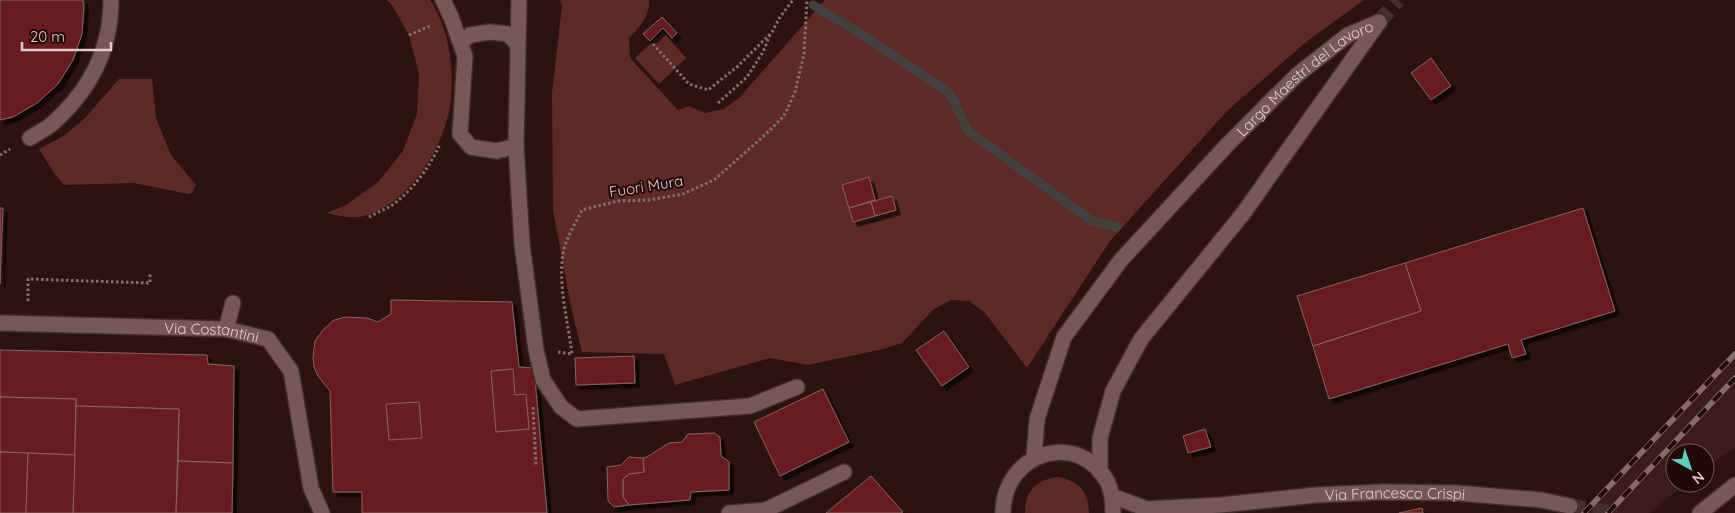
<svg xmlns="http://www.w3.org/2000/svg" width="1735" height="513" font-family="Quicksand,sans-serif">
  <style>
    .built { fill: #3c1b1a }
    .green { fill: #5d2a28 }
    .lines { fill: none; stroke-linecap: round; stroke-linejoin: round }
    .stream { stroke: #434140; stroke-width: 9 }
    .building { fill: #671f20; stroke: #856461; filter: url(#shadow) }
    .minor-tunnel { stroke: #472e2d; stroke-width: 15; stroke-dasharray: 15 8; stroke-linecap: butt }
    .tertiary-tunnel { stroke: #472e2d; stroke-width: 15; stroke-dasharray: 15 8; stroke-linecap: butt }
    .service-casing { stroke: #402e2d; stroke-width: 18 }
    .minor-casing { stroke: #402e2d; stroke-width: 18 }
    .tertiary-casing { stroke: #402e2d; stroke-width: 18 }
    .path { stroke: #866f6e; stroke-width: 3; stroke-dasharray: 2.5 2.5; stroke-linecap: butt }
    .service { stroke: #785856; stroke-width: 15 }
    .minor { stroke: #785856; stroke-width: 15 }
    .tertiary { stroke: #785856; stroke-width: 15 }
    .rail-casing { stroke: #836d6b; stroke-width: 5.5 }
    .rail { stroke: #220908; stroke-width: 4; stroke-dasharray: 11; stroke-linecap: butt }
    .labels { text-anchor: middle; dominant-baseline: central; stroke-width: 4; stroke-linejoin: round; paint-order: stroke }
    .street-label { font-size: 15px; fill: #e0cdcb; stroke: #220908 }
  </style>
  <defs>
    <filter id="shadow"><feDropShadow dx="4.5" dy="4.5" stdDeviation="0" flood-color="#0009"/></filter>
  </defs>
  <rect width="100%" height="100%" fill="#2c1211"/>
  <path class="built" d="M1735,350V448L1705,468V453H1675V483H1686L1650,513H1588Z"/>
  <g class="green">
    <path d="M387,0H430C449,29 454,65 451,99C447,142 412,201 368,215C354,219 341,217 327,213L346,205L378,182L403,151L417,114L419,74L409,35L392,5Z"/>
    <path d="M560,0H649C650,16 639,28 629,38L630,58L678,110L689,106L705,113L724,109L739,98L825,0H1364L1306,42L1227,111L1110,241L1027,368L985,313L969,301L951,300L934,309L902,343L883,349L808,365L770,358L675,385L664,354L582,352L570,302L553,210L552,93L562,6Z"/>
    <path d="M663,32L686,58L659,84L635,58Z"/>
    <path d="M119,79H152L156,118L171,155L196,185L192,193L188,194L134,183L64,185L54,173L39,149L65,135L86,117Z"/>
    <path d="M1059,477C1079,481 1089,493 1089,513H1025C1024,490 1038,479 1059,477Z"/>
  </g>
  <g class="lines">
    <path class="stream" d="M813,5L861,34L950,93L968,131L1092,221L1117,227"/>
  </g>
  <g class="building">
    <path d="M0,0H83L84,6L82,34L73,60L58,84L37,103L13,117L0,120Z"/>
    <path d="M662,17L677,33L672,38L663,28L650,41L643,34Z"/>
    <path d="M1431,58L1451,86L1431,100L1411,73Z"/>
    <path d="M869,177L875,200L849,208L842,185Z"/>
    <path d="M892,196L896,210L875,216L871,202Z"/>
    <path d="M871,202L875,216L853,222L849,208Z"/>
    <path d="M0,208H3L0,284Z"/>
    <path d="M1583,208L1615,311L1521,340L1526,354L1512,358L1508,344L1329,399L1313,346L1421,311L1405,263Z"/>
    <path d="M1405,263L1421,311L1313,346L1297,296Z"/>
    <path d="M391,300L512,302L519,367L534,368L547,513H362V492H333L330,391L318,376L314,367L313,357L315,341L323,330L334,320L346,317L367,318L378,322L391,314Z"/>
    <path d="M944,331L969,367L942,386L916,350Z"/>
    <path d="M0,350L207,355L208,364L234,366L233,463L178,461L179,409L76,406V399L0,397Z"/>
    <path d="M634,356L635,383L576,385L575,358Z"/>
    <path d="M513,369L515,395L526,394L529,429L496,432L491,371Z"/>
    <path d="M823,389L849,442L780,476L754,422Z"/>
    <path d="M0,397L76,399L75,455L0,452Z"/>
    <path d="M419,402L422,438L389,440L386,404Z"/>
    <path d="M76,406L179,409L176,513H73Z"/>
    <path d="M1205,429L1211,447L1188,453L1183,436Z"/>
    <path d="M714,433L720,437L721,456L729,462V490L691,492L690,500L629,505L623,497V479L629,474L644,472L643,458L647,457L669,443L682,442L688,434Z"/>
    <path d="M0,452L28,453L26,513H0Z"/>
    <path d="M28,453L75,455L73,513H26Z"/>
    <path d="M629,457L643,458L644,472L629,474L623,479V497L629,505L614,507L608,501L607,467L621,465Z"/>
    <path d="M178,461L233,463L232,513H176Z"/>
    <path d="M871,476L903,512L901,513H826Z"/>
    <path d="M1422,508L1423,513H1399Z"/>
  </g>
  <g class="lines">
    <path class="minor-tunnel" d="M1570,506L1614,513"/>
    <path class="tertiary-tunnel" d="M1379,22L1398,0"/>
    <defs>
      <g id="service">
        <path d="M443,0L451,17L465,56L460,134L471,147L497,151L516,146"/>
        <path d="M461,43L470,35L490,32L508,34L518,45"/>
        <path d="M30,138C37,133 47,129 53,123C90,90 111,50 111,0"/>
        <path d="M226,329L233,303"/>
      </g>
      <g id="minor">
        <path d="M519,0L516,146L522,244L536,350L543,380L561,407L577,419L750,406L797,387"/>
        <path id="s1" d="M0,323L226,329L268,339L291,371L311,488L322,513"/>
        <path id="s2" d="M1112,496L1147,509L1221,505L1316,495L1383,492L1457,493L1541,500L1570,506"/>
        <path d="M729,513L766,510L844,472"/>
        <path d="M1700,513L1735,485"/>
      </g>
      <g id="tertiary">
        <path id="s3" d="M1034,458L1037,419L1064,337L1121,260L1227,145L1297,75L1348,35L1379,22"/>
        <path d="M1100,472V438L1113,391L1141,339L1242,215L1379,22"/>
        <path d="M1003,513C1003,451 1080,429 1108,483C1112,492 1113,503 1113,513"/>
      </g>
    </defs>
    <use href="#service" class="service-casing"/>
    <use href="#minor" class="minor-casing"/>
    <use href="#tertiary" class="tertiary-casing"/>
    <g class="path">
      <path d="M409,35L432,25"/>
      <path d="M653,44L689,84L708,90L737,67L772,32L780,17L793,0"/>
      <path d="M718,103L747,77L763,52L770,35"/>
      <path d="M0,155L10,149"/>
      <path d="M369,217C376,213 384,210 391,206C412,191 430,167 440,144"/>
      <path d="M28,301V279L150,283V272"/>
      <path d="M558,352L572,354C568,322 558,286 563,253C566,238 575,224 582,210L618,201L649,200L683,194L714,180L765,135L784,116L795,92L804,54L807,0"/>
      <path d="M533,407L536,465"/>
    </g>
    <use href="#service" class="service"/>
    <use href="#minor" class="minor"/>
    <use href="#tertiary" class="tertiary"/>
    <defs>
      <g id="rail">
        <path d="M1584,513L1735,354"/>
        <path d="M1608,513L1735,378"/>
      </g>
    </defs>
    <use href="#rail" class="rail-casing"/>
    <use href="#rail" class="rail"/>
  </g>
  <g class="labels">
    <g class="street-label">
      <text stroke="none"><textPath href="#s3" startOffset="481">Largo Maestri del Lavoro</textPath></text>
      <text transform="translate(646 186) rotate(-9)">Fuori Mura</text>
      <text stroke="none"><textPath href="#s1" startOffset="212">Via Costantini</textPath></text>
      <text stroke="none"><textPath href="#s2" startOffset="286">Via Francesco Crispi</textPath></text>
    </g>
  </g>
  <g transform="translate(1690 468) rotate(140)"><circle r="24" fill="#220908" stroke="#6e5756"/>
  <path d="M0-4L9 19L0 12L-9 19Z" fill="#5ccebb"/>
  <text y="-8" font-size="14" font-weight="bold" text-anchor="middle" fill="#e0cdcb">N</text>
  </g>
  <path d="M22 42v8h89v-8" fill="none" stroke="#e0cdcb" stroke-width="2.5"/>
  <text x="30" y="42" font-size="15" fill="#e0cdcb" stroke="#220908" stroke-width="4" paint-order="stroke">20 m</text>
</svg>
